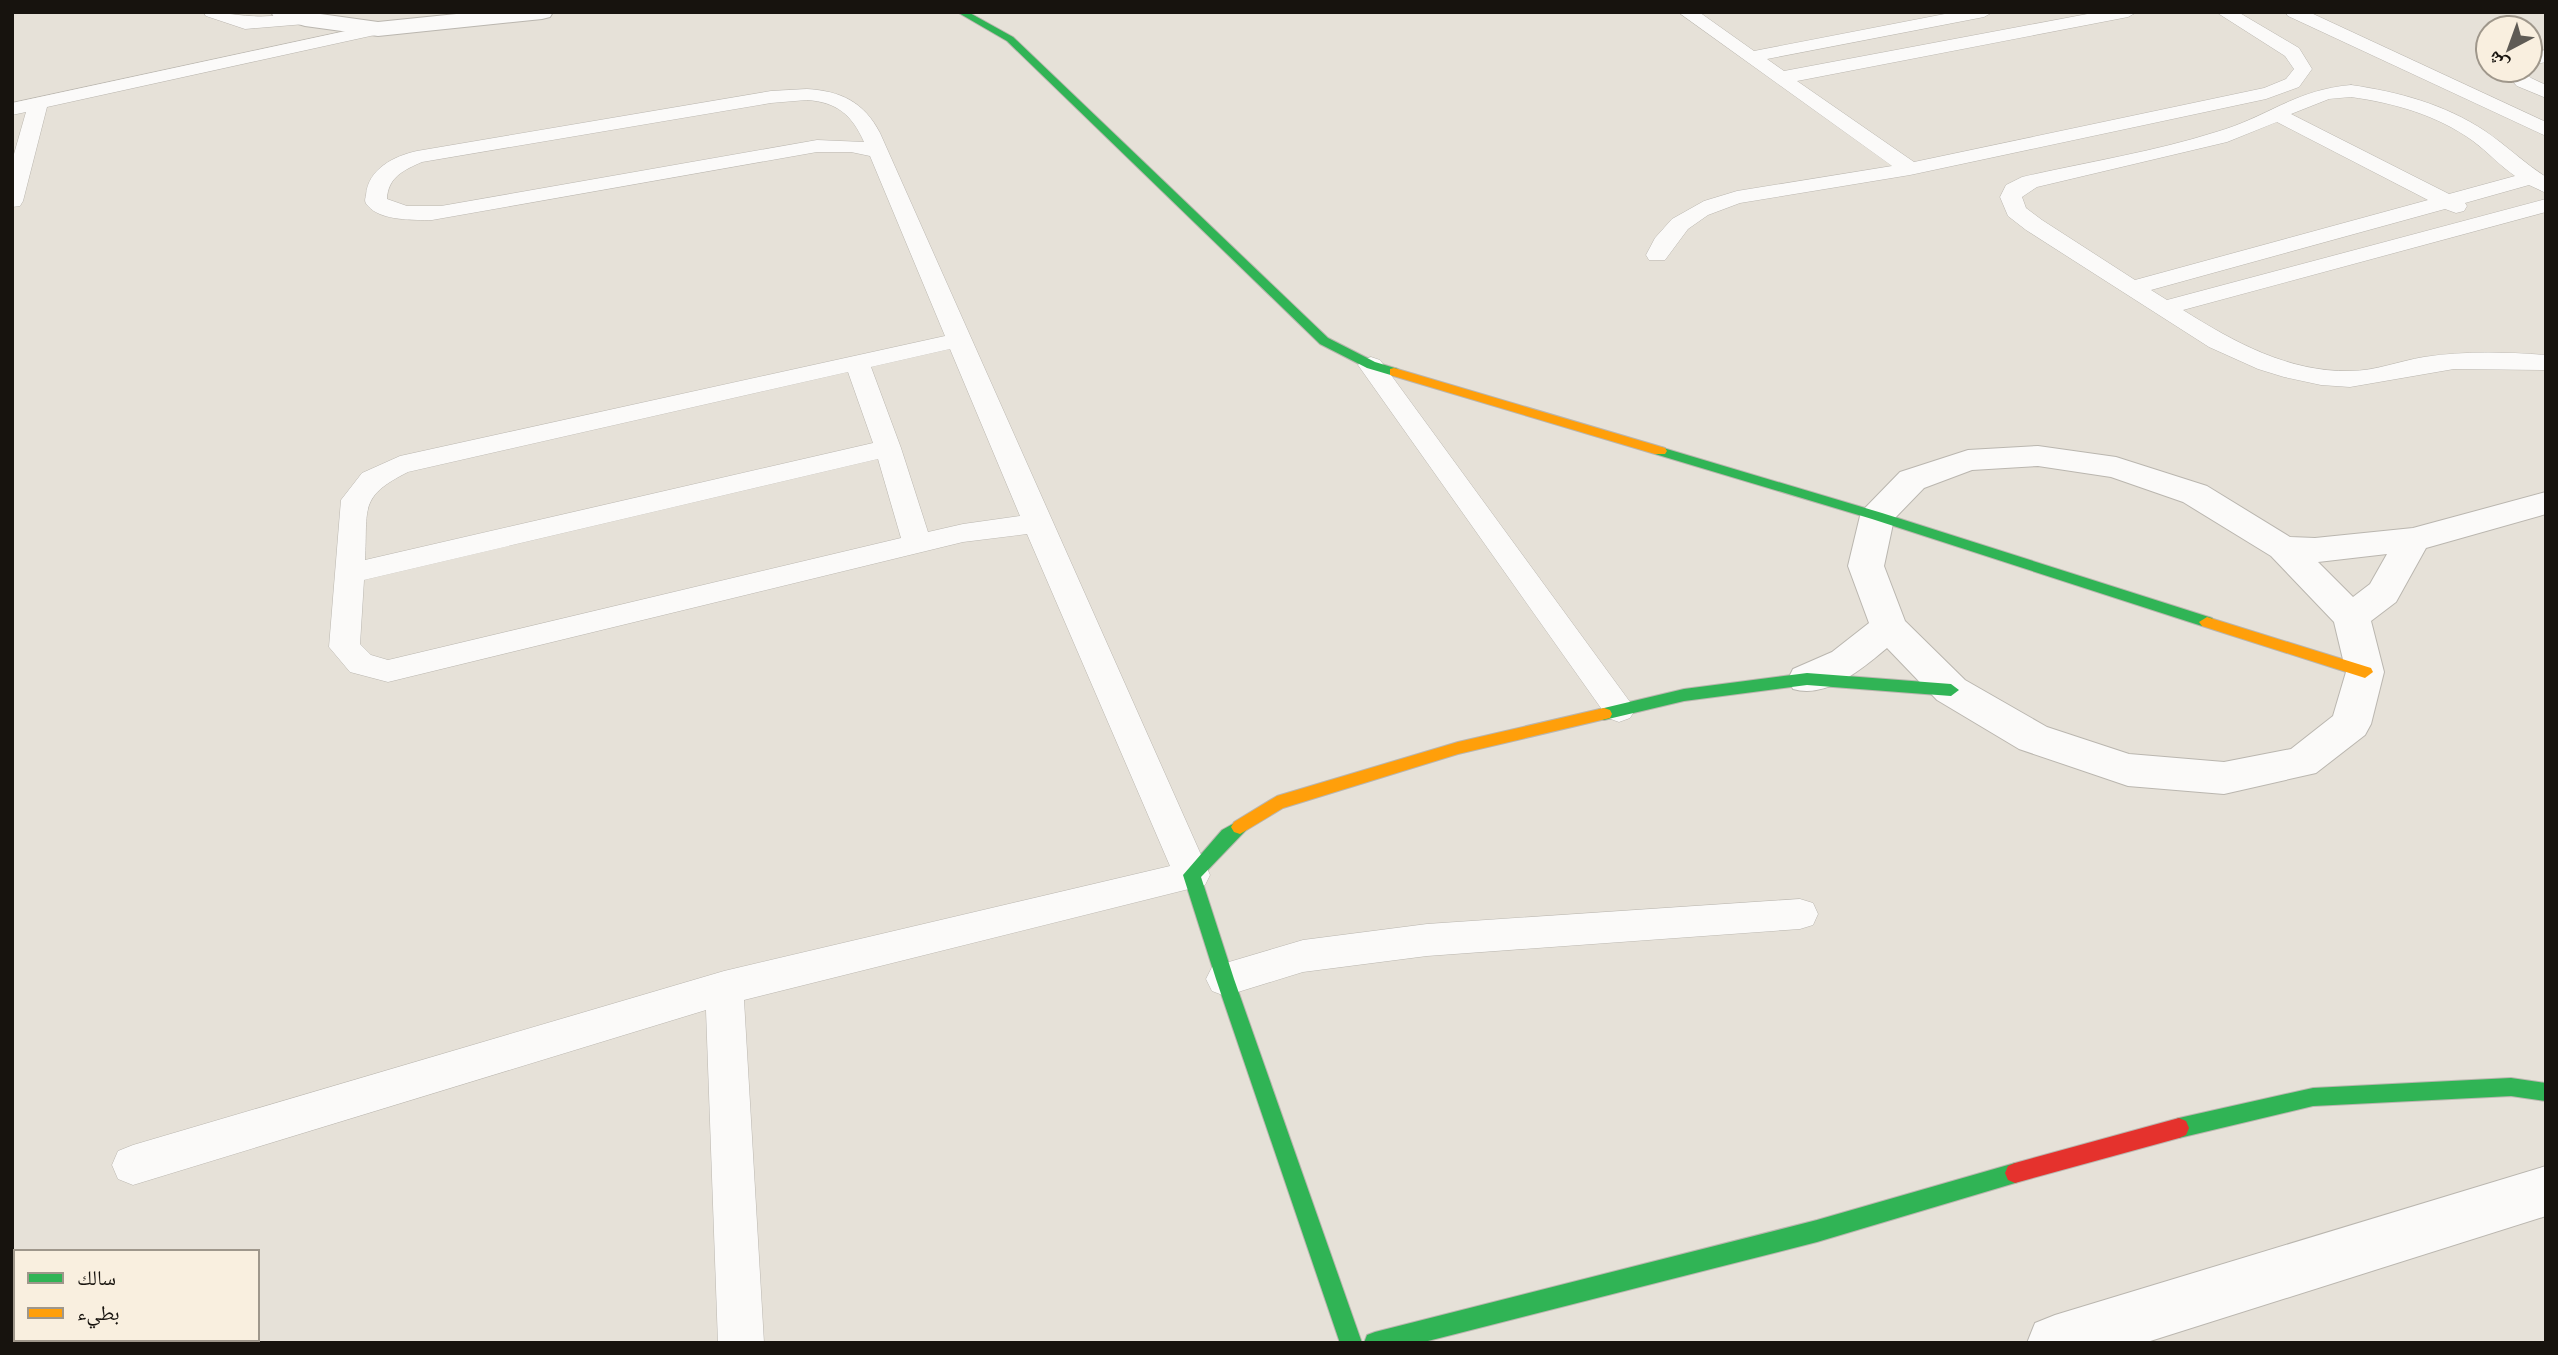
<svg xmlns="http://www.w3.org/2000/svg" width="2558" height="1355" font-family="Jost,'Noto Naskh Arabic',sans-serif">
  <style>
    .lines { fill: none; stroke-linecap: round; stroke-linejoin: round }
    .lane-casing { stroke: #bab6af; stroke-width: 1 }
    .street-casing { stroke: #bab6af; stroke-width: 2 }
    .fast-casing { stroke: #bab6af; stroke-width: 2 }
    .slow-casing { stroke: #bab6af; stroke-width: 2 }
    .jam-casing { stroke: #bab6af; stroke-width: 2 }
    .lane { fill: #fbfaf9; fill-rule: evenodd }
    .street { fill: #fbfaf9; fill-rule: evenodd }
    .fast { fill: #30b455; fill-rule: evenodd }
    .slow { fill: #ff9f0a; fill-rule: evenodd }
    .jam { fill: #e5322d; fill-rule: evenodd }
  </style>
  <rect width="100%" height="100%" fill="#e6e1d8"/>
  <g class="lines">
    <defs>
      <g id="lane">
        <path d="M203,12C227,12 247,18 271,16C283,15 305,9 314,19L305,24L245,29L206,16Z"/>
        <path d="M1678,12H1699L1754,51L1955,12H1993L1984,17L1767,59L1784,71L2098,12H2137L2128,17L1797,81L1914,162L2264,88L2286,79L2294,69L2285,56L2216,12H2238L2299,48L2312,69L2299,87L2266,99L1910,175L1740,203L1708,215L1688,229L1665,260H1649L1646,255L1655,238L1672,219L1704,201L1737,191L1892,166Z"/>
        <path d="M2285,12H2309L2546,122V136L2288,16Z"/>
        <path d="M378,24L387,29L384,33L47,107L23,201L20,206L12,207V161L26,112L12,115V103Z"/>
        <path d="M2546,50V62L2530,65V53Z"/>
        <path d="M2502,70H2523L2531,78L2546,85V98L2517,86Z"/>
        <path d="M2351,85C2399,92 2444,104 2485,131C2506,145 2524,163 2546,177V193L2529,185L2465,203L2467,206L2464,211L2456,213L2445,209L2151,290L2167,300L2546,199V212L2183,310C2234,342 2288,372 2350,371C2375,371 2399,361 2424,357C2464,351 2505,352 2546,355V370L2454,369L2350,387L2321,385L2284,377L2258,369L2209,347L2026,230L2008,216L2000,197L2006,185L2022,177C2087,162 2153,152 2216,132C2268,117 2294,90 2351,85ZM2351,97C2394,103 2437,115 2473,141C2488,152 2500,166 2515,176L2449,194L2291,114L2329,99ZM2277,122L2428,200L2135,280L2042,220L2026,208L2022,197L2037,187L2227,142Z"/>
        <path d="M807,89C841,91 864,102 880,133L1210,875L1205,885L744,1000L764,1343H718L706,1010L133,1185L118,1179L112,1165L118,1151L133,1145L724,971L1170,866L1027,534L963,542L388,682L350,672L329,647L341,500L362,473L400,456L945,336L870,156L851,152H817L432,220C414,220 381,221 368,206C364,202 365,200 366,195C368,169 394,156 417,151L771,91ZM807,100C837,102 852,115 864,142L817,140L441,206H407L387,199C388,177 404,170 422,162L771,103ZM950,349L1020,516L963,524L928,532L901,448L871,367ZM848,372L873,443L365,560C368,508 358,497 408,472ZM878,459L901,538L388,660L371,655L360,644L364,580Z"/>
        <path d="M1371,357L1380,360L1630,702L1635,710L1630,718L1619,722L1608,718L1358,365L1362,360Z"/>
        <path d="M1800,899L1813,903L1818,914L1813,925L1800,929L1427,956L1303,972L1225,996L1212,991L1206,979L1212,967L1303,940L1427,924Z"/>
      </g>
      <g id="street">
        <path d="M271,12H306L378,22L476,12H553L550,17L542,19L378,36L305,26L274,17Z"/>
        <path d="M2038,446L2116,457L2207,486L2290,537L2315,538L2413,528L2546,492V514L2426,548L2396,602L2371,621L2384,672L2371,724L2365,735L2316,773L2224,794L2128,786L2019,749L1937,700L1887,648C1863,668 1827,699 1793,689L1788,679L1793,669L1832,652L1869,623L1848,566L1860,516L1865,508L1900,472L1968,450ZM2038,466L2111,477L2183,502L2271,556L2334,622L2346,672L2333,716L2291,749L2224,762L2129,754L2047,727L1965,680L1905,621L1884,566L1894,519L1924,488L1972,470ZM2387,554L2370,584L2353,597L2318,562Z"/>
        <path d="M2546,1166V1216L2144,1343H2027L2035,1323L2055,1315Z"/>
      </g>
      <g id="fast">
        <path d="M957,12H968L1013,37L1328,338L1375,362L1398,369V375L1394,376L1367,368L1320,344L1007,41Z"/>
        <path d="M1660,447L1882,513L2212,618L2215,622L2212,626H2202L1872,519L1655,454V448Z"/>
        <path d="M1807,673L1951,684L1959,690L1951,696L1807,685L1684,701L1604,720L1598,718L1596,714L1598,710L1604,708L1684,689Z"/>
        <path d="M1240,820L1246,822L1249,827L1201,877L1234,979L1362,1343H1340L1216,979L1183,875L1222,830Z"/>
        <path d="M2511,1078L2546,1083V1101L2511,1096L2313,1106L2179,1138L2172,1135L2169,1128L2172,1121L2179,1118L2313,1088Z"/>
        <path d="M2015,1163L2022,1166L2025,1173L2022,1180L2015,1183L1817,1242L1420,1343H1364L1367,1335L1375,1332L1817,1220Z"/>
      </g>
      <g id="slow">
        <path d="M1394,368L1665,448L1667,451L1665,454H1655L1390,375V369Z"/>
        <path d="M2207,617L2371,668L2373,672L2365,678L2202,626L2199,622Z"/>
        <path d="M1604,708L1610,710L1612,714L1610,718L1458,754L1283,808L1240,834L1234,832L1231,827L1234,822L1277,796L1458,742Z"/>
      </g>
      <path id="jam" d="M2179,1118L2186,1121L2189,1128L2186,1135L2179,1138L2015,1183L2008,1180L2005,1173L2008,1166L2015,1163Z"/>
    </defs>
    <use href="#lane" class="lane-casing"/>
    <use href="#street" class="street-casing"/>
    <use href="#fast" class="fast-casing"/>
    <use href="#slow" class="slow-casing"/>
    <use href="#jam" class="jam-casing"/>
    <use href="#lane" class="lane"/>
    <use href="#street" class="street"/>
    <use href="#fast" class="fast"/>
    <use href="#slow" class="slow"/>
    <use href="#jam" class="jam"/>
  </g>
  <rect width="2558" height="1355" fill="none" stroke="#17130e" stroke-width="28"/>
  <rect x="14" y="1250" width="245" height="91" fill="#f9efdf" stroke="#9f978b" stroke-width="2"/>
  <rect x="28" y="1273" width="35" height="10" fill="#30b455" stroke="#9f978b" stroke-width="2"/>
  <text x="77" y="1285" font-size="21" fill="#17130e">سالك</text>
  <rect x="28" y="1308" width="35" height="10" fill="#ff9f0a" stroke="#9f978b" stroke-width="2"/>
  <text x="77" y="1320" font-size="21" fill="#17130e">بطيء</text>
  <g transform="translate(2509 49) rotate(221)"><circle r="33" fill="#f9efdf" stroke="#9f978b" stroke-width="2"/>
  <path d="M0-5L12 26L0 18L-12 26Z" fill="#5f5b55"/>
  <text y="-10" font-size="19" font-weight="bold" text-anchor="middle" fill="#17130e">ش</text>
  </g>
</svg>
